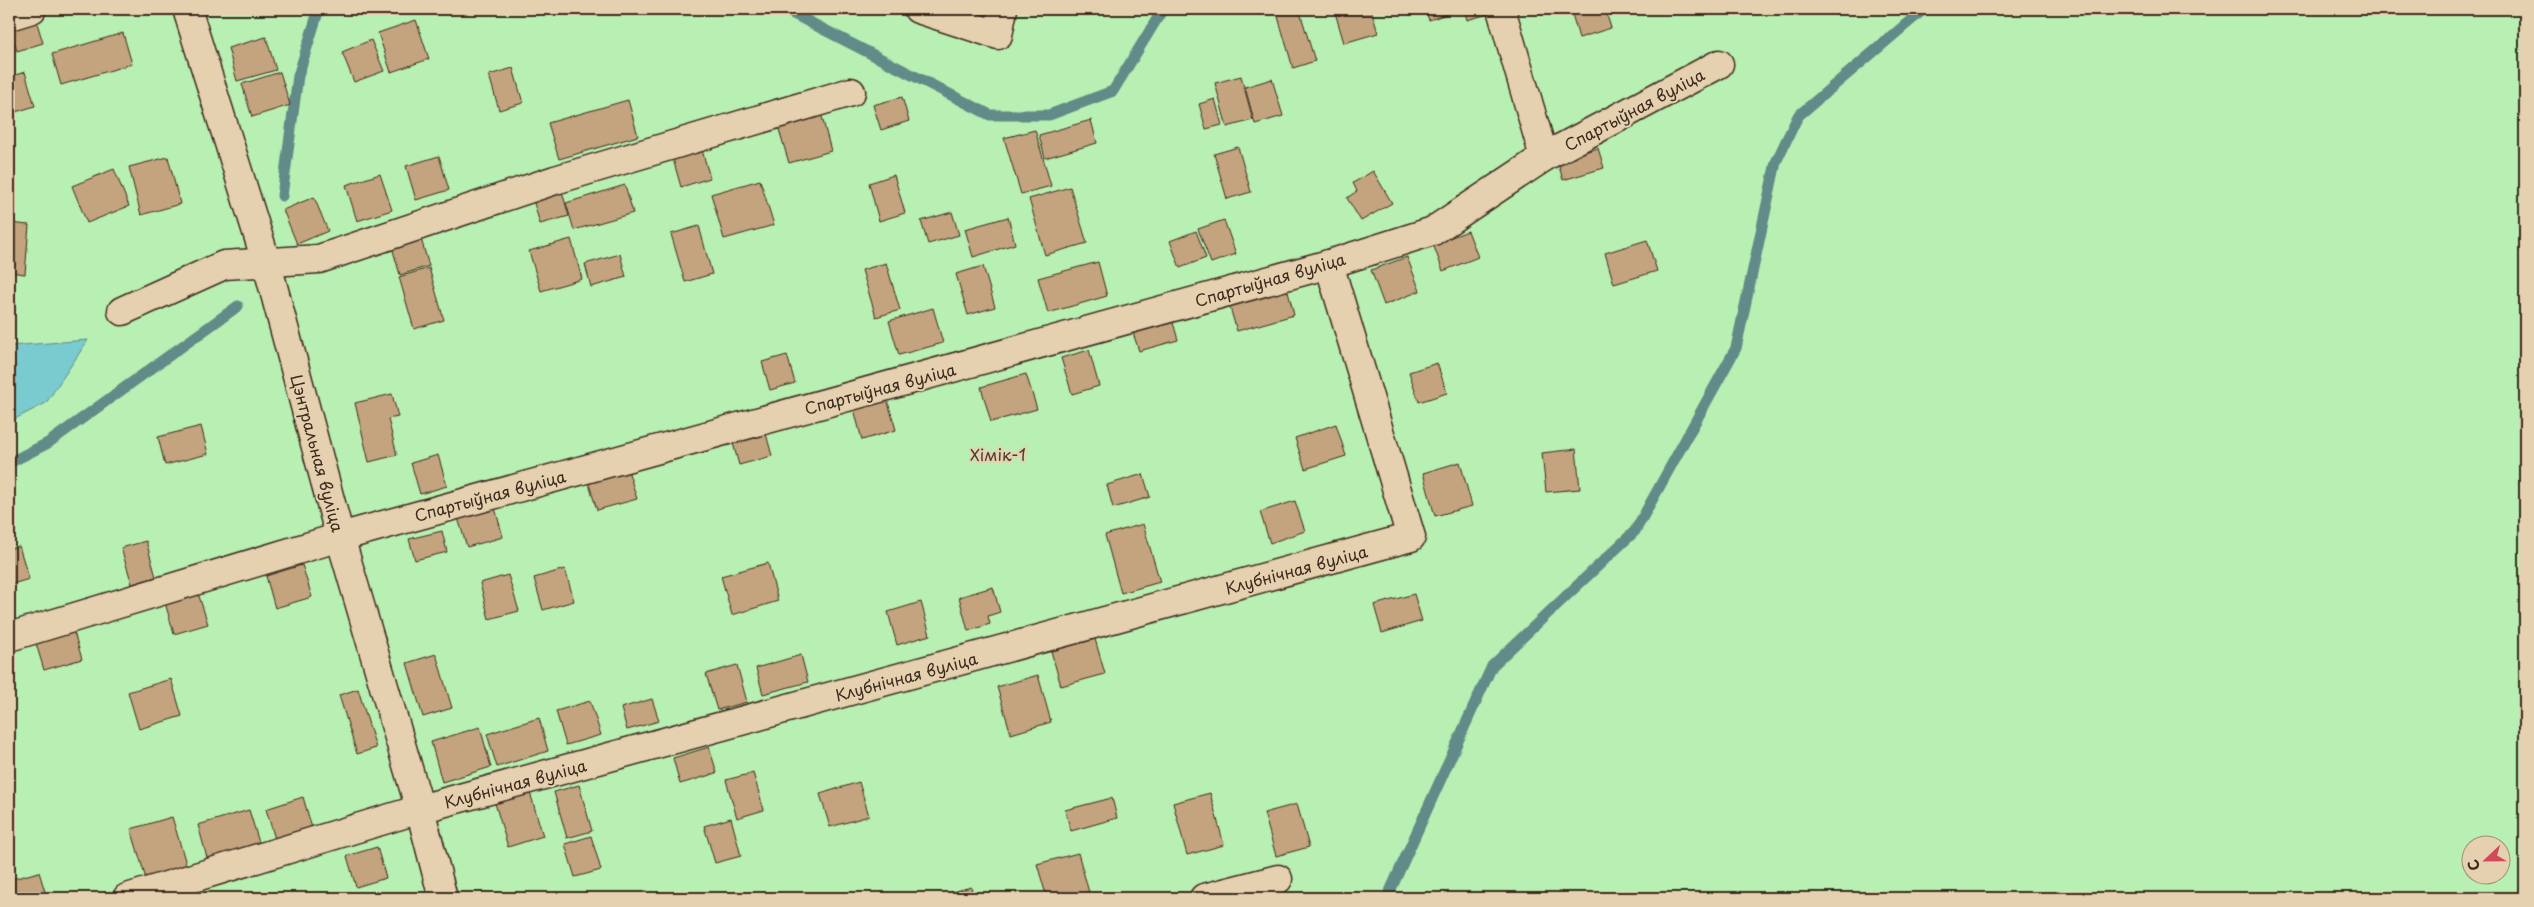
<svg xmlns="http://www.w3.org/2000/svg" width="2534" height="907" font-family="'Playpen Sans',sans-serif">
  <style>
    .green { fill: #b8efb2; stroke: #7a8c68; fill-rule: evenodd }
    .water { fill: #79cbcf; stroke: #608b88 }
    .lines { fill: none; stroke-linecap: round; stroke-linejoin: round }
    .stream { stroke: #608b88; stroke-width: 11 }
    .building { fill: #c4a47e; stroke: #3b2a1e }
    .minor-casing { stroke: #3b2a1e; stroke-width: 31 }
    .minor { stroke: #e5d1af; stroke-width: 28 }
    .labels { text-anchor: middle; dominant-baseline: central; stroke-width: 4; stroke-linejoin: round; paint-order: stroke }
    .street-label { font-size: 16px; fill: #3b2a1e; stroke: #e5d1af }
    .park-label { font-size: 16px; fill: #483e2d; stroke: #e5d1af }
  </style>
  <rect width="100%" height="100%" fill="#e4cca7"/>
  <filter id="ink" filterUnits="userSpaceOnUse"><feTurbulence type="fractalNoise" baseFrequency=".02" numOctaves="2"/><feDisplacementMap in="SourceGraphic" scale="10" xChannelSelector="R" yChannelSelector="G"/><feConvolveMatrix kernelMatrix="1 2 1 2 8 2 1 2 1" color-interpolation-filters="sRGB"/></filter>
  <g filter="url(#ink)">
    <path class="green" d="M9,9H2525V898H9ZM2472,844H2502V874H2472Z"/>
    <path class="water" d="M88,340L46,403L9,422V346Z"/>
    <g class="lines">
      <g class="stream">
        <path d="M784,9L990,115H1049L1113,91L1163,9"/>
        <path d="M282,196L298,76L319,9"/>
        <path d="M9,463L48,443L238,306"/>
        <path d="M1387,898L1492,666L1635,531L1736,348L1776,162L1798,116L1924,9"/>
      </g>
    </g>
    <g class="building">
      <path d="M1299,9L1315,61L1293,68L1276,10Z"/>
      <path d="M1334,9H1371L1378,33L1344,43Z"/>
      <path d="M1425,9H1452L1453,12L1429,20Z"/>
      <path d="M1464,9H1491L1492,13L1467,20Z"/>
      <path d="M1587,9H1605L1611,28L1579,38L1572,14Z"/>
      <path d="M34,13L43,43L17,51L9,25Z"/>
      <path d="M416,20L429,59L391,72L378,33Z"/>
      <path d="M123,33L132,64L61,85L52,54Z"/>
      <path d="M266,37L276,70L237,81L228,48Z"/>
      <path d="M371,40L384,71L354,82L342,52Z"/>
      <path d="M513,68L523,103L499,110L489,75Z"/>
      <path d="M25,72L35,106L9,114V77Z"/>
      <path d="M280,72L290,105L252,117L242,84Z"/>
      <path d="M1241,76L1253,120L1227,127L1215,83Z"/>
      <path d="M1272,79L1283,116L1255,124L1245,87Z"/>
      <path d="M902,97L909,121L881,130L873,105Z"/>
      <path d="M1215,99L1222,125L1206,129L1199,104Z"/>
      <path d="M628,100L638,136L559,159L548,123Z"/>
      <path d="M821,113L831,151L789,163L778,126Z"/>
      <path d="M1091,120L1097,143L1045,158L1039,135Z"/>
      <path d="M1035,130L1051,186L1021,194L1004,138Z"/>
      <path d="M1238,147L1251,192L1227,199L1214,154Z"/>
      <path d="M1598,148L1604,168L1563,180L1557,160Z"/>
      <path d="M702,150L710,178L681,187L673,159Z"/>
      <path d="M439,156L449,190L416,200L406,166Z"/>
      <path d="M168,157L180,204L141,215L129,167Z"/>
      <path d="M114,169L129,206L87,223L72,186Z"/>
      <path d="M1373,171L1392,203L1361,221L1347,198L1357,191L1353,183Z"/>
      <path d="M380,174L392,210L357,221L346,185Z"/>
      <path d="M894,175L905,213L879,221L869,183Z"/>
      <path d="M760,180L774,225L724,239L711,194Z"/>
      <path d="M625,185L633,213L574,230L566,203Z"/>
      <path d="M1070,187L1087,243L1045,255L1029,199Z"/>
      <path d="M561,188L569,216L540,224L532,196Z"/>
      <path d="M314,197L328,231L297,244L283,210Z"/>
      <path d="M952,212L959,235L928,244L921,221Z"/>
      <path d="M1008,217L1015,244L973,257L965,229Z"/>
      <path d="M1224,220L1236,254L1211,263L1198,229Z"/>
      <path d="M9,223L29,225L25,274L9,272Z"/>
      <path d="M699,226L712,274L685,282L671,234Z"/>
      <path d="M1196,231L1206,258L1180,268L1170,241Z"/>
      <path d="M1468,231L1478,257L1443,271L1433,244Z"/>
      <path d="M419,232L429,266L400,275L390,240Z"/>
      <path d="M571,239L582,279L541,291L529,251Z"/>
      <path d="M1647,240L1657,271L1614,284L1605,253Z"/>
      <path d="M620,254L626,277L591,287L585,264Z"/>
      <path d="M1407,257L1420,291L1384,305L1371,270Z"/>
      <path d="M1098,262L1107,296L1048,313L1038,278Z"/>
      <path d="M886,263L900,310L876,317L862,270Z"/>
      <path d="M983,266L995,307L968,315L956,274Z"/>
      <path d="M429,268L444,320L414,329L399,277Z"/>
      <path d="M1286,284L1294,315L1237,331L1228,301Z"/>
      <path d="M933,308L943,343L899,355L889,321Z"/>
      <path d="M1170,312L1178,340L1139,351L1130,324Z"/>
      <path d="M1089,350L1099,386L1072,394L1061,358Z"/>
      <path d="M787,355L795,383L770,390L762,362Z"/>
      <path d="M1437,363L1447,393L1419,402L1409,372Z"/>
      <path d="M1026,374L1037,409L991,422L981,387Z"/>
      <path d="M392,394L398,417L388,419L397,455L369,462L355,403Z"/>
      <path d="M887,399L896,430L862,440L854,409Z"/>
      <path d="M1336,424L1346,456L1305,469L1295,438Z"/>
      <path d="M201,426L208,454L165,465L158,437Z"/>
      <path d="M764,426L772,456L739,465L731,436Z"/>
      <path d="M1576,449L1580,489L1546,492L1542,453Z"/>
      <path d="M438,455L447,486L420,494L411,463Z"/>
      <path d="M1460,462L1472,506L1435,516L1423,473Z"/>
      <path d="M628,470L637,499L597,510L588,481Z"/>
      <path d="M1143,474L1150,497L1113,508L1107,485Z"/>
      <path d="M1295,501L1305,531L1270,543L1260,512Z"/>
      <path d="M495,508L503,537L467,547L458,518Z"/>
      <path d="M1143,524L1160,582L1121,593L1105,535Z"/>
      <path d="M442,531L447,552L415,560L409,539Z"/>
      <path d="M146,541L156,577L132,584L121,548Z"/>
      <path d="M19,546L29,579L9,585V549Z"/>
      <path d="M768,563L778,601L732,615L721,576Z"/>
      <path d="M302,565L312,597L275,608L266,576Z"/>
      <path d="M565,569L574,601L543,610L534,578Z"/>
      <path d="M508,575L519,611L489,619L480,583Z"/>
      <path d="M993,587L1000,612L988,616L990,624L968,631L959,597Z"/>
      <path d="M197,590L208,624L174,634L164,599Z"/>
      <path d="M1414,594L1422,621L1382,633L1374,605Z"/>
      <path d="M921,602L930,635L897,645L888,612Z"/>
      <path d="M73,629L82,659L44,670L35,640Z"/>
      <path d="M1095,639L1105,674L1061,686L1051,651Z"/>
      <path d="M436,654L452,708L423,717L407,663Z"/>
      <path d="M801,655L808,682L763,694L756,668Z"/>
      <path d="M737,665L747,702L717,710L706,674Z"/>
      <path d="M1038,675L1051,722L1011,734L997,687Z"/>
      <path d="M171,679L182,716L139,729L128,692Z"/>
      <path d="M358,689L376,748L357,754L339,695Z"/>
      <path d="M652,699L659,721L627,730L621,708Z"/>
      <path d="M590,701L601,735L566,745L556,711Z"/>
      <path d="M539,718L548,751L497,767L487,734Z"/>
      <path d="M480,727L491,767L442,782L431,742Z"/>
      <path d="M709,747L717,773L680,784L673,758Z"/>
      <path d="M753,773L764,810L737,818L726,780Z"/>
      <path d="M859,782L869,816L830,827L820,794Z"/>
      <path d="M579,785L592,831L567,838L554,792Z"/>
      <path d="M529,789L543,836L508,847L494,800Z"/>
      <path d="M1210,793L1224,845L1187,855L1173,803Z"/>
      <path d="M303,797L312,828L275,839L266,809Z"/>
      <path d="M1112,798L1117,818L1071,831L1065,810Z"/>
      <path d="M1297,804L1309,847L1276,856L1264,813Z"/>
      <path d="M249,810L261,849L209,865L198,825Z"/>
      <path d="M172,817L187,867L146,879L131,829Z"/>
      <path d="M731,818L741,856L715,863L704,826Z"/>
      <path d="M591,836L601,870L575,877L565,844Z"/>
      <path d="M377,847L386,878L356,887L347,856Z"/>
      <path d="M1078,853L1090,896L1047,898L1037,864Z"/>
      <path d="M39,872L47,898H9V880Z"/>
      <path d="M971,887L974,898H934V897Z"/>
    </g>
    <g class="lines">
      <defs>
        <g id="minor">
          <path d="M187,9L267,264L340,537L420,809L443,898"/>
          <path d="M918,9L998,35L1003,9"/>
          <path d="M1501,9L1544,157"/>
          <path d="M9,16L32,9"/>
          <path d="M122,311L224,265L319,259L555,180L851,92"/>
          <path d="M9,637L340,537L1329,264L1433,231L1544,157L1719,64"/>
          <path d="M127,898L420,809L1411,537L1329,264"/>
          <path d="M1204,898L1278,879"/>
        </g>
      </defs>
      <use href="#minor" class="minor-casing"/>
      <use href="#minor" class="minor"/>
    </g>
  </g>
  <g class="labels">
    <g class="street-label">
      <text transform="translate(1634 109) rotate(-28)">Спартыўная вуліца</text>
      <text transform="translate(1270 279) rotate(-16)">Спартыўная вуліца</text>
      <text transform="translate(880 388) rotate(-15)">Спартыўная вуліца</text>
      <text transform="translate(318 453) rotate(75)">Цэнтральная вуліца</text>
      <text transform="translate(490 495) rotate(-15)">Спартыўная вуліца</text>
      <text transform="translate(1296 569) rotate(-15)">Клубнічная вуліца</text>
      <text transform="translate(906 676) rotate(-15)">Клубнічная вуліца</text>
      <text transform="translate(515 783) rotate(-15)">Клубнічная вуліца</text>
    </g>
    <g class="park-label">
      <text x="998" y="454">Хімік-1</text>
    </g>
  </g>
  <rect width="2534" height="907" fill="none" stroke="#e5d1af" stroke-width="30"/>
  <rect x="15" y="15" width="2504" height="877" fill="none" stroke="#3b2a1e" stroke-width="2" filter="url(#ink)"/>
  <g transform="translate(2486 860) rotate(248)"><circle r="24" fill="#e5d1af" stroke="#a18e75"/>
  <path d="M0-4L9 19L0 12L-9 19Z" fill="#d1495b"/>
  <text y="-8" font-size="14" font-weight="bold" text-anchor="middle" fill="#3b2a1e">С</text>
  </g>
</svg>
